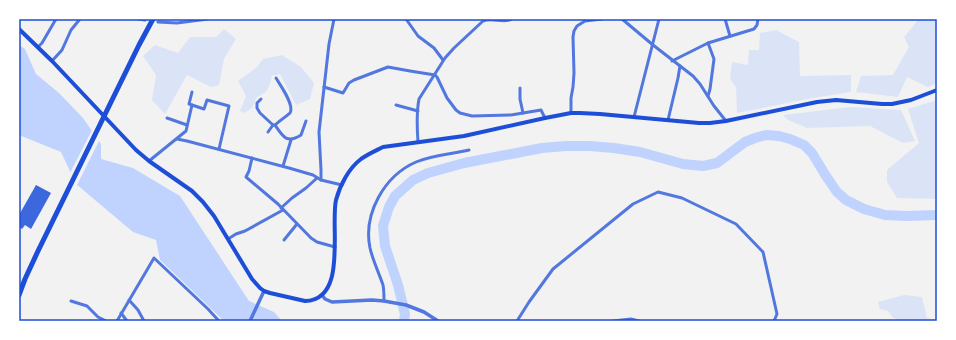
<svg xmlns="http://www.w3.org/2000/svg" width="956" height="340" font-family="'Titillium Web',sans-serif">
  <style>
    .green { fill: #dbe4f7 }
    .water { fill: #bfd3fe }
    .pier { fill: #f2f2f2 }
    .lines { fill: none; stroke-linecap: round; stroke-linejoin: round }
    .river { stroke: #bfd3fe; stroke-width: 10 }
    .building { fill: #3d67dc }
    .minor { stroke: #5277de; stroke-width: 3 }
    .tertiary { stroke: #5277de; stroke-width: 3.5 }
    .secondary { stroke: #1d4ed8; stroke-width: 4 }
    .trunk { stroke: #1d4ed8; stroke-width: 5 }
    .neatline { fill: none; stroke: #1d4ed8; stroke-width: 1.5 }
  </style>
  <rect width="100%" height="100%" fill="#f2f2f2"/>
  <g class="green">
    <path d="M919,19H937V83L928,87L907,77L898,97L856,92L861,76L893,75L909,47L904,37Z"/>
    <path d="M224,29L236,39L224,59L219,85L211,87L187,75L165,114L152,100L156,75L143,56L155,45L178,53L190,37H216Z"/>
    <path d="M776,30L799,42L800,76L851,75V92L813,98L737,113L736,87L730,79L732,62L748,65L749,50H759L760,33Z"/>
    <path d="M282,55L301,67L314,83L310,99L296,105L280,74L272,76L270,84L266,92L257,97L252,108L244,113L240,111L246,96L238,81L257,67L263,59Z"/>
    <path d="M937,100V199L897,198L887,182V170L919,143L908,109Z"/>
    <path d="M850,107L901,110L915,141L903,143L870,126L807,128L788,120L783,115Z"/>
    <path d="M904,295L922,297L927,318L937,320V321H899L892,317L888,311L880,309L878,302Z"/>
  </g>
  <path class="water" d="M19,45L25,49L36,74L59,93L83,118L101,144V159L133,168L180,196L249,301L274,312L282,321H224L160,260L156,240L133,232L76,184L61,152L19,135Z"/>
  <path class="pier" d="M93,128L100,139L76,187L74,185L69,175Z"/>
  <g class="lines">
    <path class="river" d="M404,321L405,314L398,285L385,246L383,226L389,207L395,196L413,180L428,173L464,163L542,148L566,146H589L614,148L640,152L683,164L703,166L717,163L745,142L755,138L766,135L779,136L790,139L804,145L812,153L826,176L837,192L846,200L864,209L885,215L906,216L937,215"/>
  </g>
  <path class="building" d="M36,185L51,193L31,229L25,225L22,229L19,227V215Z"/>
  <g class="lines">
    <g class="minor">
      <path d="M138,19L145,20"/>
      <path d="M406,19L418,36L434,48L443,60"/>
      <path d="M622,19L653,45L693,76L700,84L714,106L726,121"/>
      <path d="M725,19L730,36"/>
      <path d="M158,22L177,23L208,19"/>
      <path d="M38,47L42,43L56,19"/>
      <path d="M52,61L62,50L71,30L80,19"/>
      <path d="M672,61L708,43L754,29L757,25L758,19"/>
      <path d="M324,87L343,93L349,83L354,80L388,67L410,71L435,75L437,77L447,98L456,110L460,113L472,116L511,115L541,110L545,118"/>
      <path d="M520,88V99L523,113"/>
      <path d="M192,92L189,104L204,109L207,100L229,106L219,149"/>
      <path d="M708,96L710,89L714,59L708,43"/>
      <path d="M261,99L257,103V108L260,113L273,125H275C283,137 287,144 301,135L306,121"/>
      <path d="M396,105L418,111"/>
      <path d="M571,113V98L573,87L574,73L573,37L574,31L577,26L585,21L602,19"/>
      <path d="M634,117L659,19"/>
      <path d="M167,118L187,125"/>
      <path d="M668,120L678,78L680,66"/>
      <path d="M275,125C278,122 288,115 290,113C295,105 280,85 276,78"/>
      <path d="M268,132L273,125"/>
      <path d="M177,139L187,141L289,168L313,175L321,180L342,185"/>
      <path d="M418,142C417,128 416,114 419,99L445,58L454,48L483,21C493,17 503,24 512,19"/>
      <path d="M252,158L249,171L246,177L278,204L311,238L317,242L335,247"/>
      <path d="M149,161L186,131L192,105"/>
      <path d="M283,166L291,140"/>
      <path d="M321,180V170L319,132L329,44L334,19"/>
      <path d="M281,208L292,198L306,188L317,178"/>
      <path d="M228,239L236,234L245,231L283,210"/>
      <path d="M284,240L297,224"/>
      <path d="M129,300L138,310L144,321"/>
      <path d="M71,301L87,306L98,317L106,321"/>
      <path d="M384,301C384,296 384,290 383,285C379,273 373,261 370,248C363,214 384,176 416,162C432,155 452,154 469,150"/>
      <path d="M121,313L127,321"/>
      <path d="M117,321L154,258L208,309L219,321"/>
      <path d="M517,321L529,302L553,269L633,204L658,192L682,198L736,224L763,252L777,314L774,321"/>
      <path d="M613,321L631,319L639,321"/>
    </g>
    <g class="tertiary">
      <path d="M322,295L325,299L332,302L372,300L384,301L406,305L424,312L438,321"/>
      <path d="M250,321L264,291"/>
    </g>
    <path class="secondary" d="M19,29L52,61L136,150L149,161L192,191L203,202L214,216L252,279L260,288L264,291L270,293L305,301C348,300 330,226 336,200C340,185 349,168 361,159C368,154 375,151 383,147L464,136L545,118L571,113H580L600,114L699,123H710L726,121L817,102L836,100L882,104H892L911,100L937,90"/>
    <path class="trunk" d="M19,295L25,279L38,251L139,45L153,19"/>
  </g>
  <rect width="956" height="340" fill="none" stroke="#ffffff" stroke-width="40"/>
  <rect x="20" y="20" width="916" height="300" class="neatline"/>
</svg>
